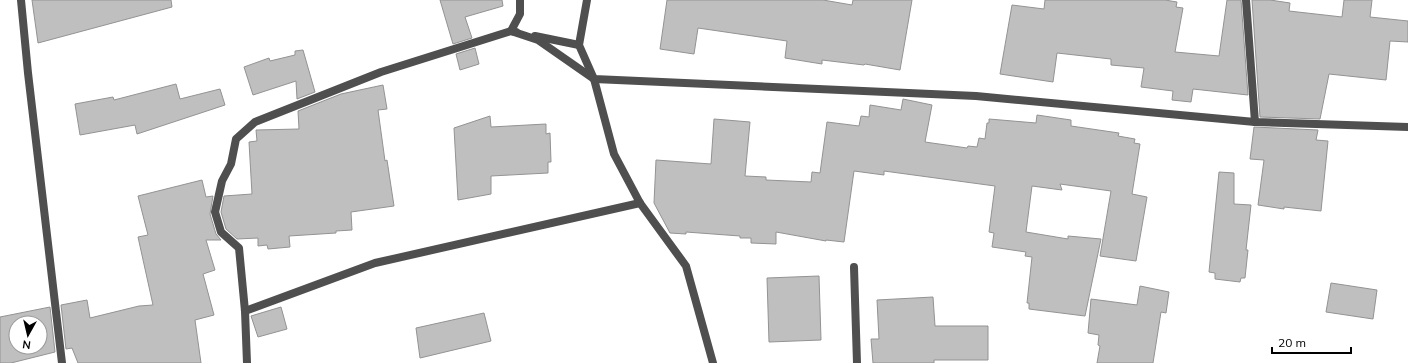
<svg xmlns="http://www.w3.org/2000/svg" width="1408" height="363" font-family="Mulish,sans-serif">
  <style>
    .building { fill: #bfbfbf; stroke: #939393; fill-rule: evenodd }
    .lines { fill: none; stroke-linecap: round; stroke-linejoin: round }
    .street { stroke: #4f4f4f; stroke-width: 8 }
  </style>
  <rect width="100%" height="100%" fill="#fff"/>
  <g class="building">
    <path d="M32,0H171L172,7L38,43Z"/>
    <path d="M440,0H502L503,6L465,17L472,38L453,44Z"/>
    <path d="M667,0H823L852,5L853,0H912L900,70L865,64L864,65L822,60V64L785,58L787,41L698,28L694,54L660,49Z"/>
    <path d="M1045,0H1165L1177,2L1176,7L1183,8L1175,52L1219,56L1227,0H1241L1248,95L1193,89L1191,102L1172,100L1173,91L1141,87L1144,68L1111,65V59L1057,53L1053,82L1000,74L1012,5L1044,9Z"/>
    <path d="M1252,0H1270L1290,3L1289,11L1342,17L1344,0H1372L1370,17L1408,21V42L1390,41L1386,80L1329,74L1320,119L1260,117Z"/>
    <path d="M475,48L479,64L460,70L456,54Z"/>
    <path d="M303,50L315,92L297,99L296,81L253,95L244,67L269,58L270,61L295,55V51Z"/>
    <path d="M176,84L180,99L220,89L225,105L137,134L135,125L80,135L75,104L113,97L114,100Z"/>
    <path d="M383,85L387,109L378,110L385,161L387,160L394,206L351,212L352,230L336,231V233L289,236L290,247L268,249L267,245L258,246V238L237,239L226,229L221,212L224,196L252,194L249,142L257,141L256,130L299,129L298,111L341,94Z"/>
    <path d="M903,99L932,105L925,142L967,148L968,146L977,147L979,138L985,139L987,123H989V119L1036,123L1037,115L1071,120V126L1119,133L1118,136L1135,139L1134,143L1140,144L1132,194L1147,197L1136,261L1100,256L1111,191L1060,184L1062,190L1032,186L1026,232L1068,239V236L1101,239L1085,316L1029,309V303H1027L1032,257L1025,256L1026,252L992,247L994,233L989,232L995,186L884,171V175L854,171L844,242L826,240V241L776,232V244L751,243V238H740V236L686,232V234L670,233L654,203L656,160L711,164L714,119L750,122L745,176L766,177V180L811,182L812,172L820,173L827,122L859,126L861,116L869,117L870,105L901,110Z"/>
    <path d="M490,116L491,127L546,124V134L550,133L551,162H548V173L491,176V194L458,200L454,128Z"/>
    <path d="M1254,127L1318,130L1316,140L1328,141L1321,211L1284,207V209L1258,205L1264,160L1250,159Z"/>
    <path d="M1219,172L1234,173V204L1251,205L1246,250H1248L1245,278H1241L1240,282L1215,279V273L1209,272Z"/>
    <path d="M202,180L206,197L213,196L210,214L216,234L221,240H206L215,270L203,274L214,315L195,320L201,363H78L72,348L66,349L61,305L87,300L90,318L139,306L153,305L138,237L148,235L138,196Z"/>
    <path d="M819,276L821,340L769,342L767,278Z"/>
    <path d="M1331,283L1377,290L1373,319L1326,312Z"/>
    <path d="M1140,286L1169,292L1166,313L1161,312L1153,363H1097L1100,346L1098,345L1099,335L1088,333L1091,299L1137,305Z"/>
    <path d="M933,297L935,326H988V360H934V363H873L871,339H879L877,300Z"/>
    <path d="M50,307L55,352L11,363H0V317ZM16,323H40V347H16Z"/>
    <path d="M281,307L287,329L258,337L251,316Z"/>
    <path d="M484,313L491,341L420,358L416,328Z"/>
  </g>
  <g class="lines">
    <g class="street">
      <path d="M21,0L28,73L62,363"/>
      <path d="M520,0V14L511,31L538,40L594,79L976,96L1255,122L1408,127"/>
      <path d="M587,0L579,45L594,79L614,154L640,203L686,266L713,363"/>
      <path d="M1246,0L1255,122"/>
      <path d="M535,36L579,45"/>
      <path d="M854,267L857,363"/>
      <path d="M245,311L375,263L640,203"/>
      <path d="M247,363L245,311L239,248L221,232L215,212L222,181L231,164L236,139L255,122L381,72L511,31L516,32"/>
    </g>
  </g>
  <g transform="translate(28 335) rotate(188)"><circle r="19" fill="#ffffff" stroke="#999999"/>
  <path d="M0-3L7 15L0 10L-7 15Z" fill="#000000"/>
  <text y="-6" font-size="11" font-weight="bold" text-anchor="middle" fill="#000000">N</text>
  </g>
  <path d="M1272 347v6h79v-6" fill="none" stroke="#000000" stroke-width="2"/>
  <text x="1278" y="347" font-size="12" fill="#000000" stroke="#ffffff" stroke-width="3" paint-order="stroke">20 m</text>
</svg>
